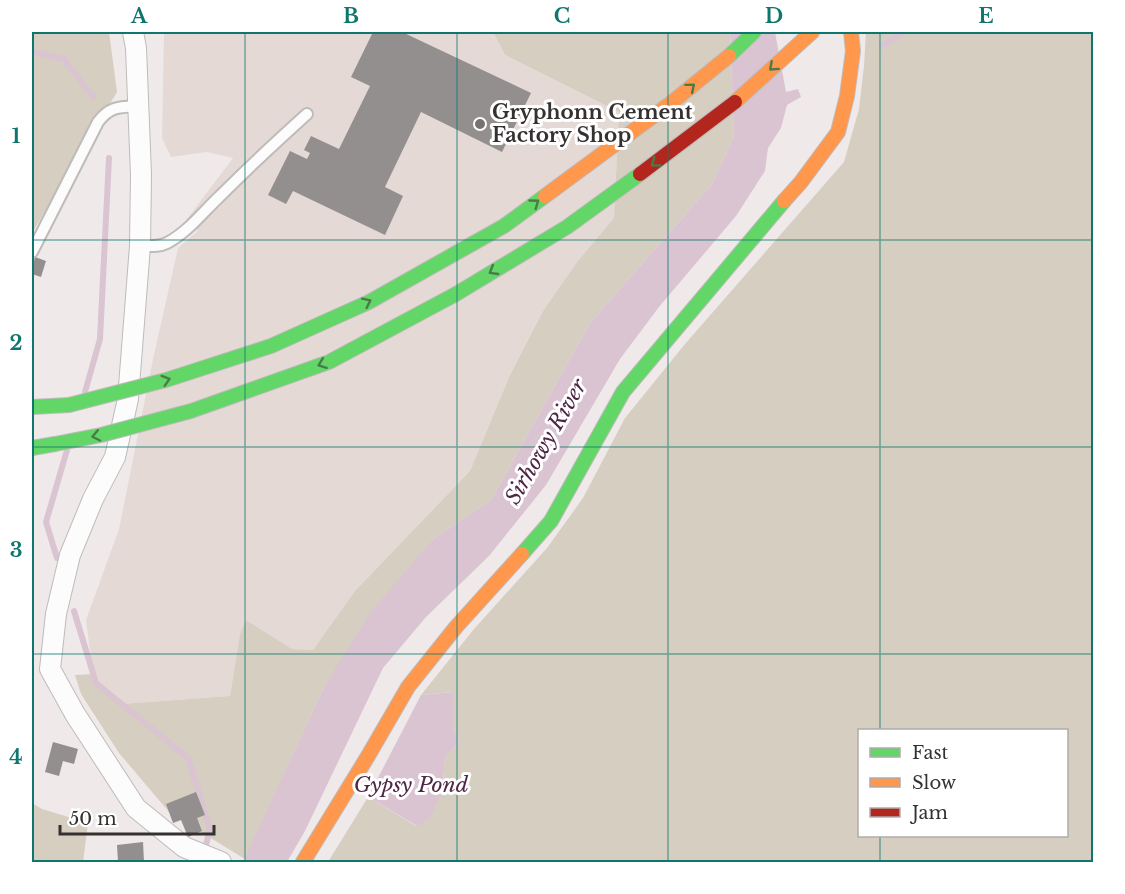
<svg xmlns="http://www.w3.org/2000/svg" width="1125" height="894" font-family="'Libre Baskerville',serif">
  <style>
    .built { fill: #e5d9d6 }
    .green { fill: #d6cec0; fill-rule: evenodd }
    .water { fill: #dac4d2 }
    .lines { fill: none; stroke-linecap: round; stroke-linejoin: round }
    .stream { stroke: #dac4d2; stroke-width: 6 }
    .building { fill: #928f8e }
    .lane-casing { stroke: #bebbba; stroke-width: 14 }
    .street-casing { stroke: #bebbba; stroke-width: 22 }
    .fast-casing { stroke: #bebbba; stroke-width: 16 }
    .slow-casing { stroke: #bebbba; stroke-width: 16 }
    .lane { stroke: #fdfcfc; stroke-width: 10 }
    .street { stroke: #fdfcfc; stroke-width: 20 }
    .fast { stroke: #63d668; stroke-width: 14 }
    .slow { stroke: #ff974d; stroke-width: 14 }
    .fast-bridge-casing { stroke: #bebbba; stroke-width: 16; stroke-linecap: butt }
    .slow-bridge-casing { stroke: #bebbba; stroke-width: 16; stroke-linecap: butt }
    .jam-bridge-casing { stroke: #bebbba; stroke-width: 16; stroke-linecap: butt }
    .fast-bridge { stroke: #63d668; stroke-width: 14 }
    .slow-bridge { stroke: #ff974d; stroke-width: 14 }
    .jam-bridge { stroke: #b3261e; stroke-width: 14 }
    .oneway { stroke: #497b49 }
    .grid { fill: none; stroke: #0f766e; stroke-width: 1.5; stroke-opacity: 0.55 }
    .poi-dot { fill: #757271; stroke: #fff; stroke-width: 2 }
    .labels { text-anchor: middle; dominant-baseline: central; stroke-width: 6; stroke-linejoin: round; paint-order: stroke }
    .poi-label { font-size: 20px; font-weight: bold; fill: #343130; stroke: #fff; text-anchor: start }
    .water-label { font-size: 21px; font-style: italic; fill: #4f2745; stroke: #fff }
    .neatline { fill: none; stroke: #0f766e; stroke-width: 2 }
    .grid-label { font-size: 20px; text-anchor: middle; font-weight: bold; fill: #0f766e }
  </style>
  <rect width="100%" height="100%" fill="#efeae9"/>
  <path class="built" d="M164,32H493L505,55L619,112L614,218L577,262L543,311L510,375L470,471L355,591L313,650L292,649L246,620L240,634L230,696L122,704L96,683L93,674L86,620L119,529L153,359L178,248L198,231L187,219L233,158L207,152L171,157L162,138Z"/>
  <g class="green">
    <path d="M32,32H109L117,92L32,233Z"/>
    <path d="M493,32H730L734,136L712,184L590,323L491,500L433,539L323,689L245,859L181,820L175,819L119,753L81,694L75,675L93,674L96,683L122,704L230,696L240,634L246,620L292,649L313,650L355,591L470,471L510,375L543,311L577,262L614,218L619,112L505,55Z"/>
    <path d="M866,32H1093V862H328L368,797L416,826L442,792L445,758L459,742L453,727L452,692L421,695L474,629L547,548L583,498L625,418L685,344L844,162L859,109L864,66ZM860,730H1066V836H860Z"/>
    <path d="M32,803L42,809L88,823L83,862H32Z"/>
  </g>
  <g class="water">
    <path d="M730,32H775L786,92L798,89L801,97L787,105L781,128L768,148L765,171L736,216L659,307L620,359L546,485L489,556L426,617L383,668L305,831L287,862H243L323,689L370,613L433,539L491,500L590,323L712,184L734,136Z"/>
    <path d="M453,692V727L459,742L445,758L442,792L430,818L417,826L368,797L421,695Z"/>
  </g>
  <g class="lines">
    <g class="stream">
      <path d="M882,46L904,32"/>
      <path d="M32,52L64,59L93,97"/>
      <path d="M85,392L100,339L109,158"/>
      <path d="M57,558L46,522L67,450"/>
      <path d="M74,611L96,683L188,758L210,829L204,853"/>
    </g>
  </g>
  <g class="building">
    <path d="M373,32H402L531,93L502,152L421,112L385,187L403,196L385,235L293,191L286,204L268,195L290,151L307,159L310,153L304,150L311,136L339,149L370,86L351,77Z"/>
    <path d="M35,257L46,261L41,277L32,274V269Z"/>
    <path d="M53,742L78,749L74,764L63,761L59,776L45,772Z"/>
    <path d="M196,792L205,815L197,818L202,831L188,837L181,820L173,823L166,804Z"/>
    <path d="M143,842L144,862H118L117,845Z"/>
  </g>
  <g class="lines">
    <defs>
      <g id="lane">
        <path d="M140,246C150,246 159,247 167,243C188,232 203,212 219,197C248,168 277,141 307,114"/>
        <path d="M32,252L98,122C110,106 120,107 139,106"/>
      </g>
      <path id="street" d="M133,32L136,48L141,175L140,246L128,399L115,457L93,499L70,555L56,614L50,669L75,714L136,808L184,847L221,862"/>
      <g id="fast">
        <path d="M729,56L754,32"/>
        <path d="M32,407L69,405"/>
        <path d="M32,448L55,444"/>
        <path d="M522,554L551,521L623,392L784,201"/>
      </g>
      <g id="slow">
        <path d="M735,102L812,32"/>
        <path d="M784,201L801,182L838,132L847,96L853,51L851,32"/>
        <path d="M303,862L368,756L408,687L456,627L522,554"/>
      </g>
    </defs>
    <use href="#lane" class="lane-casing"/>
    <use href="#street" class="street-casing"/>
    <use href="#fast" class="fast-casing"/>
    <use href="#slow" class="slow-casing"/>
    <use href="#lane" class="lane"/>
    <use href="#street" class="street"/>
    <use href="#fast" class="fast"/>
    <use href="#slow" class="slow"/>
    <defs>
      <g id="fast-bridge">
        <path d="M69,405L166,380L271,346L369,302L504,226L545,196"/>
        <path d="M55,444L101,435L191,411L329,362L456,294L567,227L640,174"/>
      </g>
      <path id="slow-bridge" d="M545,196L671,103L729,56"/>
      <path id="jam-bridge" d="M640,174L735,102"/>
    </defs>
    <use href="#fast-bridge" class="fast-bridge-casing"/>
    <use href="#slow-bridge" class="slow-bridge-casing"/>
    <use href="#jam-bridge" class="jam-bridge-casing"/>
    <use href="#fast-bridge" class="fast-bridge"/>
    <use href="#slow-bridge" class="slow-bridge"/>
    <use href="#jam-bridge" class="jam-bridge"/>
  </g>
  <defs><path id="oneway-chevron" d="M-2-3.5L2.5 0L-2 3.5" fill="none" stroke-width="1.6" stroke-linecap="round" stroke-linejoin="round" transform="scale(1.5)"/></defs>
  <g class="oneway">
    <use href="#oneway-chevron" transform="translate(773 67) rotate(138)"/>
    <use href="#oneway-chevron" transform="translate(691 87) rotate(-40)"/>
    <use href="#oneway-chevron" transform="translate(655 163) rotate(144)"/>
    <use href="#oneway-chevron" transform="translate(535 203) rotate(-36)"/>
    <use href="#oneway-chevron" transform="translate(493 271) rotate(149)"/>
    <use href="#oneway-chevron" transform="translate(367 302) rotate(-26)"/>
    <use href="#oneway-chevron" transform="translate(322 364) rotate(159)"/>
    <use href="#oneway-chevron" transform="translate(166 380) rotate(-17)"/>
    <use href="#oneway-chevron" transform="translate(96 436) rotate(168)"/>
  </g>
  <path class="grid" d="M245,32V862M457,32V862M668,32V862M880,32V730M32,240H1094M32,447H1094M32,654H1094M880,836V862"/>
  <circle class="poi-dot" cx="480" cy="124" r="6"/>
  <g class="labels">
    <g class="poi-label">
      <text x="492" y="112">Gryphonn Cement<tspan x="492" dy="23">Factory Shop</tspan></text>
    </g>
    <g class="water-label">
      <text transform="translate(546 442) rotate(-60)">Sirhowy River</text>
      <text x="411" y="785">Gypsy Pond</text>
    </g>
  </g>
  <rect width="1125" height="894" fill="none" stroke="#ffffff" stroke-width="66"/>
  <rect x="858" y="729" width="210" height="108" fill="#ffffff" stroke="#aeadac" stroke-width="1.5"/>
  <rect x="870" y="748" width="30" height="9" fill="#63d668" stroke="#aeadac" stroke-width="1.5"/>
  <text x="912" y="759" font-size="18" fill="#343130">Fast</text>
  <rect x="870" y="778" width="30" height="9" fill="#ff974d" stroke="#aeadac" stroke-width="1.5"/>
  <text x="912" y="789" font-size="18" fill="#343130">Slow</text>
  <rect x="870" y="808" width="30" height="9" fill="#b3261e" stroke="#aeadac" stroke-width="1.5"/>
  <text x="912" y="819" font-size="18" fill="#343130">Jam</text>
  <path d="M60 825v9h154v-9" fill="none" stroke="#343130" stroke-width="3"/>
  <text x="69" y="825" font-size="18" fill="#343130" stroke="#ffffff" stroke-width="4.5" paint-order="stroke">50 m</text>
  <rect x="33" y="33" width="1059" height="828" class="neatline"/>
  <g class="grid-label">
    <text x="139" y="23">A</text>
    <text x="351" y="23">B</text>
    <text x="562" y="23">C</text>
    <text x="774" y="23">D</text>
    <text x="986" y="23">E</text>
    <text x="16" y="143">1</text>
    <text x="16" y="350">2</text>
    <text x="16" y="557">3</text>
    <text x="16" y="764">4</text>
  </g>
</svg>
